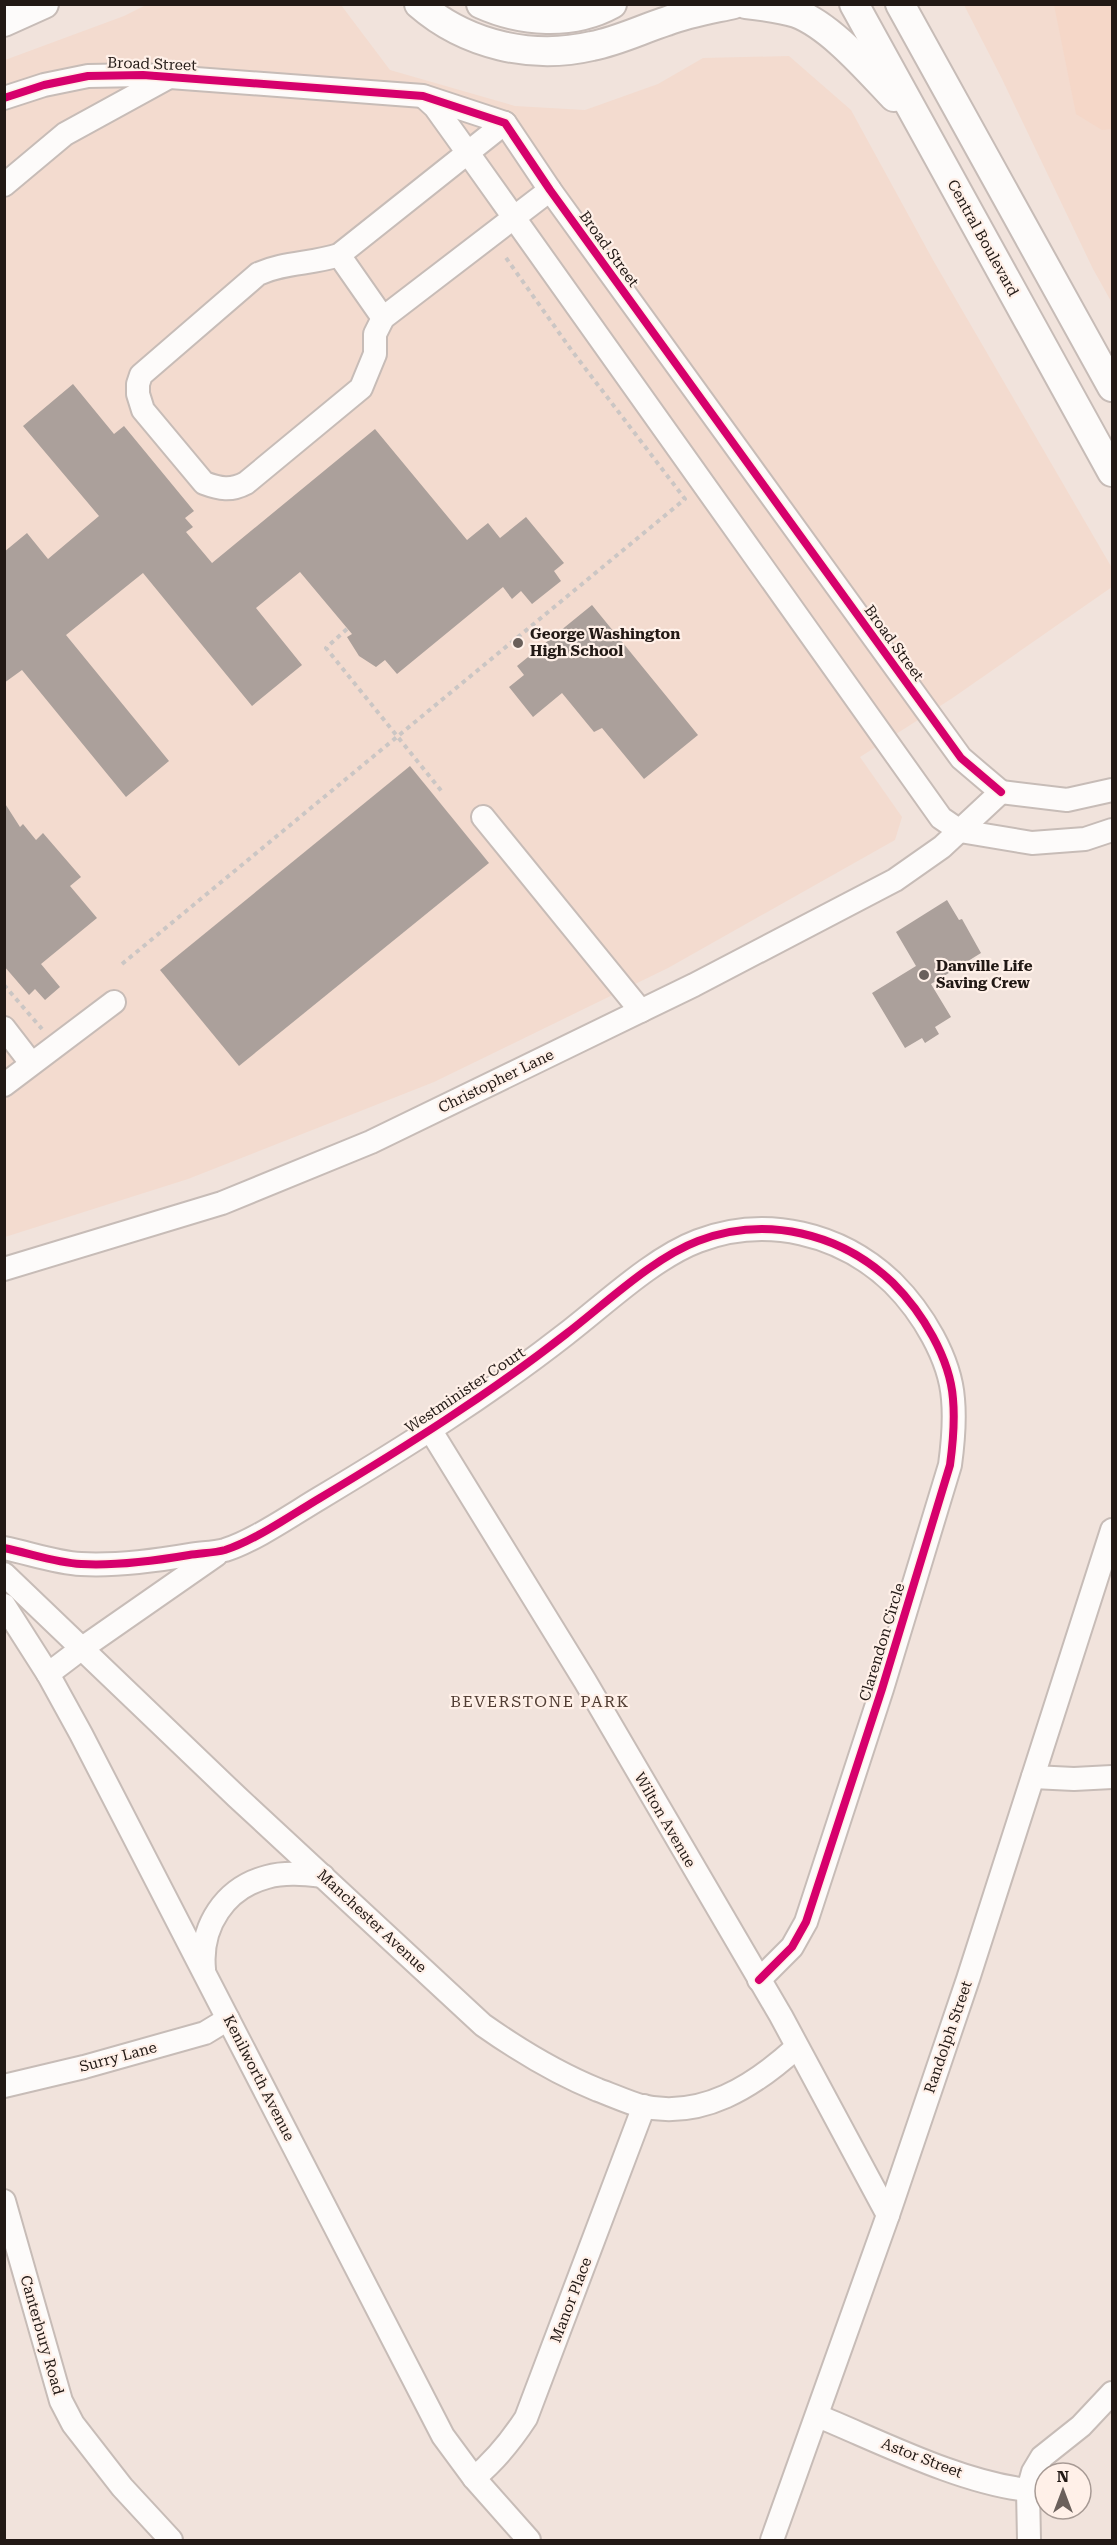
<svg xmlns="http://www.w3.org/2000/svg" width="1117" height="2545" font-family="'Roboto Serif',serif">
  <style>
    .built { fill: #f3dbcf }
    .green { fill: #f5d7c8 }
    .building { fill: #aba09b }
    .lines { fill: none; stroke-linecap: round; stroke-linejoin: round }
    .minor-casing { stroke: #c7bcb7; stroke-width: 26 }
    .major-casing { stroke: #c7bcb7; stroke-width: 32 }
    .path { stroke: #cbc6c4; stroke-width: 4; stroke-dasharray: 4.5 4.5; stroke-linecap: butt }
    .minor { stroke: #fdfbfa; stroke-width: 22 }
    .major { stroke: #fdfbfa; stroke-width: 28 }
    .cycleway-casing { stroke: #fff0e8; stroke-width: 11 }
    .cycleway { stroke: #d6006c; stroke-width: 8 }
    .poi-dot { fill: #6a605b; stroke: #fff0e8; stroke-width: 2 }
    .labels { text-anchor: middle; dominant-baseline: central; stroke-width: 4.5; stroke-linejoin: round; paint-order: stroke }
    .street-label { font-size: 15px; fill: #221915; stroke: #fff0e8 }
    .poi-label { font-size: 15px; font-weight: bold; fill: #221915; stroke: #fff0e8; text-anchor: start }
    .neighbourhood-label { font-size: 16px; letter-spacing: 1.5px; fill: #513d33; stroke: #fff0e8 }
  </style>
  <rect width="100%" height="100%" fill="#f1e3dc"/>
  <g class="built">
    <path d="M148,4L341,5L390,70L515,106L585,110L658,84L703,58L789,56L851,110L933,260L1112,568V587L951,699L860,757L902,817L895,840L668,968L434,1082L188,1179L5,1237V60L124,16Z"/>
    <path d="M964,5H1112V303L1093,269L1001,77Z"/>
  </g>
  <path class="green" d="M1054,5H1112V129L1102,130L1076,114Z"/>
  <g class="building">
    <path d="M73,384L114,434L124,426L194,511L185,518L193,527L186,532L212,563L375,429L467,540L488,523L500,538L526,517L564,563L554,571L561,581L532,604L521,591L512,599L503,587L397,674L385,660L376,667L359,656L347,637L352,634L300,572L256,608L302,665L252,706L143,573L66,635L169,761L126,797L22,670L4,683V552L27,533L48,559L99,516L23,426Z"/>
    <path d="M592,605L698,735L644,779L602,728L594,732L562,693L533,717L509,687L524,675L517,666Z"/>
    <path d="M410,766L489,863L239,1066L160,970Z"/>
    <path d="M4,802L20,827L23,824L36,840L43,833L81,877L70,886L97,918L41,964L60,987L45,1000L35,989L29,995L4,966Z"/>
    <path d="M947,900L959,920L962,919L981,953L931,984L951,1017L935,1027L939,1034L925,1043L922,1038L905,1048L872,993L916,966L896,932Z"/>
  </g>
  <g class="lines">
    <defs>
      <g id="minor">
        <path d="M424,97L435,107L468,153L941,818L960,831L1032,843L1085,839L1112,830"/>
        <path d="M4,98L44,85L88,76L143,75L423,96L505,123L550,190L961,758L1001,792"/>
        <path d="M505,123L339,255C312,264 284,262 258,274L141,375L138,384V394L143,410L204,483C220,489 231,491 246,483L361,388L375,354V334L383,318L550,190"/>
        <path d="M4,185L65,134L169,77"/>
        <path d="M339,255L383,318"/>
        <path d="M1001,792L1067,800L1112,790"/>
        <path d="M483,817L641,1011"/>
        <path d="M4,1028L31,1063"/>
        <path d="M4,1085L114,1002"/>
        <path d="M4,1269L222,1203L371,1142L694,985L895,880L942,847L1001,792"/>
        <path d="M431,1431L585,1681L781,2016L888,2215"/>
        <path d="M4,1548C29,1553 56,1563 81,1564C117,1566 154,1561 189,1555C201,1553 214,1553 225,1550C254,1541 293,1514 320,1498C405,1447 488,1395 566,1334C605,1304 653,1258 698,1241C766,1215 841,1233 893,1283C922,1312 950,1358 953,1399C955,1421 953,1443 950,1465L882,1689L806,1922L792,1947L759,1980"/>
        <path d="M4,1574L237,1797L483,2025C520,2051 556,2073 598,2090C612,2095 627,2102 641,2106C702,2120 754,2086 797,2047"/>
        <path d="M4,1605L48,1674L81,1734L443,2436L474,2478L529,2540"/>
        <path d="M48,1674L81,1649L216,1555"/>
        <path d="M1033,1777L1074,1779L1112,1777"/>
        <path d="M204,1969C200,1926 225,1888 267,1877C285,1872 304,1874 323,1876"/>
        <path d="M4,2086L84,2067L205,2033L228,2019"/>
        <path d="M4,2201L61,2401L73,2424L122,2487L171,2540"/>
        <path d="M818,2416C881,2442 961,2483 1028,2490"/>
        <path d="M474,2478C496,2460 511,2441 526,2418L644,2106"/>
        <path d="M772,2540L888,2215L968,1979L1112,1530"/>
        <path d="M1029,2540L1028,2490L1033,2472L1042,2457L1081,2426L1112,2393"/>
      </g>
      <g id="major">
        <path d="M419,4C466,45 532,60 592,46C618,41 642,29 667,21C688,13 712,9 734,4"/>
        <path d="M481,4C521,22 572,26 612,4"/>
        <path d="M746,4C763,6 780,8 796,13C831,26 869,71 894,97"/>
        <path d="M854,4L1112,472"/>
        <path d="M900,4L1112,387"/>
        <path d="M4,22L44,4"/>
      </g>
    </defs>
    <use href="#minor" class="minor-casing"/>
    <use href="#major" class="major-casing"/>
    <g class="path">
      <path d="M347,629L326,648L443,793"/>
      <path d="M122,964L685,499L572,351L504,255"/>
      <path d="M4,985L42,1029"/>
    </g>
    <use href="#minor" class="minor"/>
    <use href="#major" class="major"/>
    <defs>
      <g id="cycleway">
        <path d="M4,98L44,85L88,76L143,75L423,96L505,123L550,190L961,758L1001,792"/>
        <path d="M4,1548C29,1553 56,1563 81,1564C117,1566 154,1561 189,1555C201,1553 214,1553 225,1550C254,1541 293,1514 320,1498C405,1447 488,1395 566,1334C605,1304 653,1258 698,1241C766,1215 841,1233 893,1283C922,1312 950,1358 953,1399C955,1421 953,1443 950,1465L882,1689L806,1922L792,1947L759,1980"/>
      </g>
    </defs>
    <use href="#cycleway" class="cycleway-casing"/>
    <use href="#cycleway" class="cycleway"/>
  </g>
  <g class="poi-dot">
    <circle cx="518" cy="643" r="6"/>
    <circle cx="924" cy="975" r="6"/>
  </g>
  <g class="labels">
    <g class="street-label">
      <text transform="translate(152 64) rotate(2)">Broad Street</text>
      <text transform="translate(983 238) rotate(61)">Central Boulevard</text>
      <text transform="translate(609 249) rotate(54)">Broad Street</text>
      <text transform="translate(894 643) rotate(54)">Broad Street</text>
      <text transform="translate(496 1081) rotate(-26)">Christopher Lane</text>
      <text transform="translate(465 1390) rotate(-34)">Westminister Court</text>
      <text transform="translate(882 1642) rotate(-73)">Clarendon Circle</text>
      <text transform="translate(665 1820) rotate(60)">Wilton Avenue</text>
      <text transform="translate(372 1921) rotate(43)">Manchester Avenue</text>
      <text transform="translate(948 2037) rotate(-71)">Randolph Street</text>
      <text transform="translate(118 2057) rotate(-15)">Surry Lane</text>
      <text transform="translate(259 2078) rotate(63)">Kenilworth Avenue</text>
      <text transform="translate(571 2300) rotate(-69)">Manor Place</text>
      <text transform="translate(42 2335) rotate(74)">Canterbury Road</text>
      <text transform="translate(922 2458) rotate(21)">Astor Street</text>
    </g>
    <g class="poi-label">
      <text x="530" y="634">George Washington<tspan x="530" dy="17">High School</tspan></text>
      <text x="936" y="966">Danville Life<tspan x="936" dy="17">Saving Crew</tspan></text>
    </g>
    <g class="neighbourhood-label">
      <text x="540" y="1701">BEVERSTONE PARK</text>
    </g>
  </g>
  <rect width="1117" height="2545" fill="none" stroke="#221915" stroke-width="12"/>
  <g transform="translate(1063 2491)"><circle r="28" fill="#fff0e8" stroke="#a79a94" stroke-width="1.5"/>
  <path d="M0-4.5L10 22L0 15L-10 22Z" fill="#6a605b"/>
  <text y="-9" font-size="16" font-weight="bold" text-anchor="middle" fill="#221915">N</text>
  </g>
</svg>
